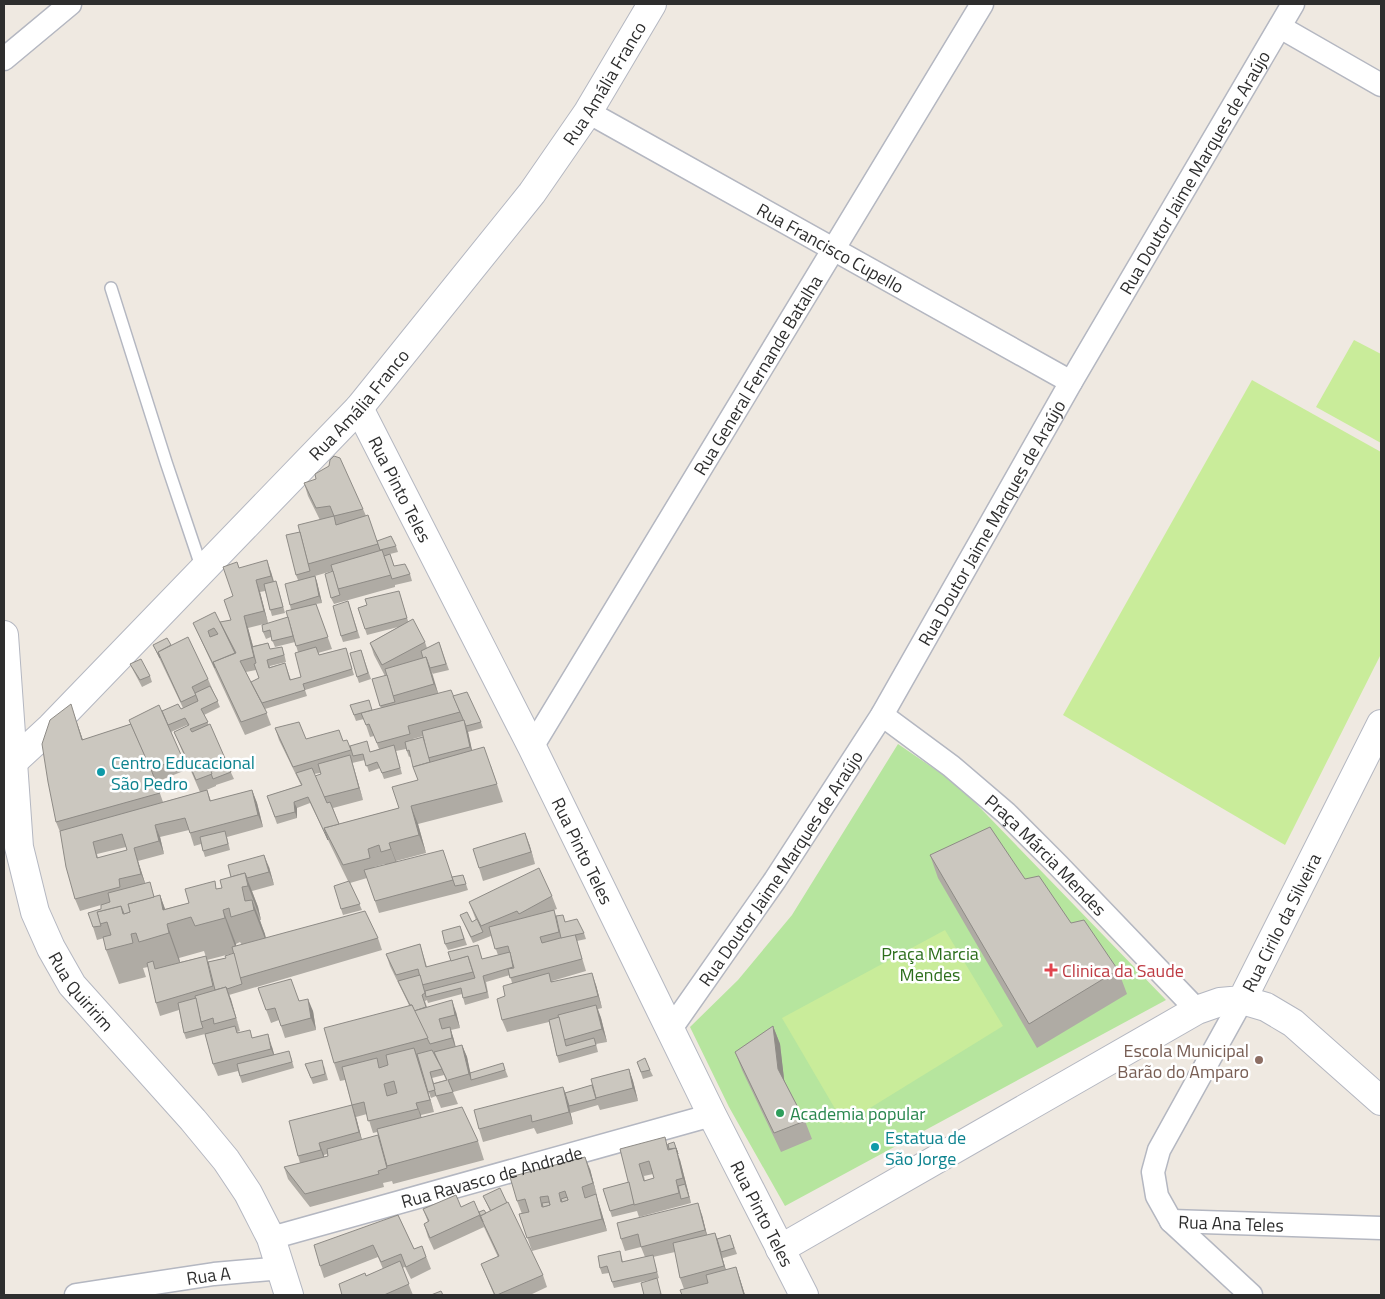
<svg xmlns="http://www.w3.org/2000/svg" width="1385" height="1299" font-family="'Titillium Web',sans-serif">
  <style>
    .green { fill: #b6e59e }
    .pitch { fill: #c9ec9a }
    .lines { fill: none; stroke-linecap: round; stroke-linejoin: round }
    .lane-casing { stroke: #b4b7c1; stroke-width: 14 }
    .street-casing { stroke: #b4b7c1; stroke-width: 25 }
    .secondary-casing { stroke: #b4b7c1; stroke-width: 30 }
    .lane { stroke: #fff; stroke-width: 11 }
    .street { stroke: #fff; stroke-width: 22 }
    .secondary { stroke: #fff; stroke-width: 28 }
    .wall { fill: #afaba4; fill-rule: evenodd }
    .shaded-wall { fill: #8e8b86 }
    .building { fill: #cbc7bf; stroke: #8e8b86; fill-rule: evenodd }
    .culture-dot { fill: #0f9aa8; stroke: #fff; stroke-width: 2 }
    .health-dot { fill: #e0444e; stroke: #fff; stroke-width: 2 }
    .education-dot { fill: #8d6e63; stroke: #fff; stroke-width: 2 }
    .leisure-dot { fill: #2e9e5b; stroke: #fff; stroke-width: 2 }
    .labels { text-anchor: middle; dominant-baseline: central; stroke-width: 5; stroke-linejoin: round; paint-order: stroke }
    .street-label { font-size: 18px; fill: #2e2e2e; stroke: #fff }
    .culture-label { font-size: 18px; fill: #0d838f; stroke: #fff; text-anchor: start }
    .park-label { font-size: 18px; fill: #2c6e1b; stroke: #fff }
    .health-label { font-size: 18px; fill: #be3a42; stroke: #fff; text-anchor: start }
    .education-label { font-size: 18px; fill: #785e54; stroke: #fff; text-anchor: end }
    .leisure-label { font-size: 18px; fill: #27864d; stroke: #fff; text-anchor: start }
  </style>
  <rect width="100%" height="100%" fill="#efe9e1"/>
  <path class="green" d="M898,744L958,785L1166,1000L785,1206L729,1107L690,1027L738,980L792,915Z"/>
  <g class="pitch">
    <path d="M1354,340L1381,354V443L1316,407Z"/>
    <path d="M1252,380L1381,452V654L1285,845L1063,715Z"/>
    <path d="M945,930L1003,1026L844,1124L782,1018Z"/>
  </g>
  <g class="lines">
    <defs>
      <path id="lane" d="M111,288L166,462L202,569"/>
      <g id="street">
        <path d="M1280,27L1381,85"/>
        <path d="M4,59L70,4"/>
        <path id="s1" d="M588,112L1071,382"/>
        <path id="s2" d="M882,715L951,766L1006,813L1058,865L1197,1010"/>
        <path id="s3" d="M532,747L982,4"/>
        <path d="M1242,1000L1159,1150L1153,1172L1157,1196L1171,1221L1251,1295"/>
        <path id="s4" d="M670,1030L775,880L882,715L1071,382L1293,4"/>
        <path id="s5" d="M1171,1221L1381,1228"/>
        <path id="s6" d="M271,1238L712,1115"/>
        <path id="s7" d="M76,1295L214,1274L282,1268"/>
      </g>
      <g id="secondary">
        <path id="s8" d="M359,408L532,747L712,1115L804,1295"/>
        <path id="s9" d="M4,635L19,847L35,912L51,948L72,985L193,1120L226,1160L248,1193L271,1238L289,1295"/>
        <path id="s10" d="M12,763L51,727L359,408L532,193L588,112L652,4"/>
        <path d="M1242,1000L1266,1007L1293,1023L1381,1101"/>
        <path id="s11" d="M780,1249L1197,1010L1220,1002L1242,1000L1381,724"/>
      </g>
    </defs>
    <use href="#lane" class="lane-casing"/>
    <use href="#street" class="street-casing"/>
    <use href="#secondary" class="secondary-casing"/>
    <use href="#lane" class="lane"/>
    <use href="#street" class="street"/>
    <use href="#secondary" class="secondary"/>
  </g>
  <g class="wall">
    <path d="M304,483L363,509L377,541L396,546L398,552L390,554L394,566L410,574L412,581L395,585V587L334,604L331,598L332,571L315,576L317,582L322,603L316,604L332,649L318,653L319,655L346,648L354,675L305,690L307,696L265,709L271,725L245,735L193,623L222,627L231,620L233,596L240,568L271,572L274,581L278,587L285,613L272,616L265,591L260,592L268,623L248,628L253,646L268,643L270,649L284,653L286,662L270,666V667L285,663L291,680L301,677L298,652L295,642L275,647L271,637L266,639L263,632L288,617L291,610L290,605L298,580L296,575L300,532L320,520L308,496ZM256,670L259,678L251,682L246,672Z"/>
    <path d="M399,591L408,621L425,642L427,648L439,642L449,670L432,674V672L438,693L453,696L481,722L483,728L468,732L472,751L491,766L503,802L418,824L426,853L396,861L453,878L463,875L468,890L458,893L457,892L458,893L379,913L367,878L350,883L362,910L343,915L341,909L348,881L310,803L297,808V818L277,824L267,796L301,785L279,740L275,728L306,739L343,741L350,746L370,752L379,749L374,736L370,737L364,719L356,721L350,705L373,710L381,708L372,679L385,676L374,655L370,643L398,627L367,635L358,608L367,605ZM423,736V737L413,740V739ZM406,749L409,757L411,756L418,780L399,808L339,824L333,808L363,800L352,763L365,760L369,772L380,768L384,779L402,774L396,751ZM320,773L321,774L318,783L314,774ZM385,864V865L374,868V867Z"/>
    <path d="M348,601L360,638L343,642L341,636Z"/>
    <path d="M153,645H171L208,679L220,707L204,715L234,779L216,785V786L204,791L207,790L211,801L252,790L257,803L263,827L227,837L230,850L205,857L201,844L194,846L189,830L160,837L164,854L138,861L145,883L155,897L160,895L165,909L189,903L218,889L222,888L269,867L274,885L252,891L258,907L261,920H260L266,938H378L382,950L229,995L240,1031L237,1032L238,1033L253,1038L272,1047L274,1054L291,1057L294,1068L242,1083L238,1071L218,1076L213,1064L205,1034L186,1039L184,1033L179,1010L160,1016L156,1003L148,967L143,968L146,977L119,984L106,950L104,938L97,940L93,927L101,909V905L80,911L75,899L60,832L56,822L77,723L83,740L131,724L162,711L181,709L183,708ZM187,725L188,726L174,732L200,792L163,802L156,782L186,770L171,732ZM126,847L127,850L98,858L97,854ZM240,942L242,945L236,946V944ZM204,951L207,960L234,953L226,958L208,962L206,956L180,962L179,958Z"/>
    <path d="M361,650L371,679L359,683L357,677Z"/>
    <path d="M130,664L150,676L152,682L142,687L133,670Z"/>
    <path d="M525,833L535,864L483,881L479,868Z"/>
    <path d="M930,855L1025,879L1118,970L1127,994L1037,1048L938,878Z"/>
    <path d="M552,896L557,909L554,910L556,916L584,933L586,939L577,941L586,971L552,981L596,985L602,1008L598,1009L601,1018L607,1042L596,1044L598,1052L559,1063L557,1056L549,1022L507,1032L502,1020L505,996L512,983L510,975L486,982L489,998L465,1005L462,994L428,1003L427,1000L425,1001L427,1007L456,1012L460,1028L451,1030L456,1047L462,1045L467,1057L470,1073L505,1069L508,1077L453,1092L458,1104L441,1108L436,1096L431,1098L423,1076L434,1112L421,1115V1118L478,1141L484,1160L393,1184L392,1181L383,1183L384,1187L310,1207L288,1179L284,1167L300,1163L298,1156L352,1105L356,1117L362,1140L378,1135L377,1132L373,1133L367,1114L356,1117L352,1105L345,1080L340,1081L334,1063L409,1005L390,966L386,954L420,944L427,967L451,961L478,945L482,959L498,955L491,936L473,943L460,915L472,922L476,920L469,902ZM444,1075L446,1080L434,1083L432,1078ZM327,1154L328,1156L324,1157V1155Z"/>
    <path d="M460,926L467,945L448,950L445,944Z"/>
    <path d="M258,988L299,1001L313,1011L316,1030L285,1038L279,1020L271,1023Z"/>
    <path d="M773,1026L780,1044L784,1080L805,1121L812,1139L781,1152L742,1070L735,1052Z"/>
    <path d="M637,1062L650,1070L653,1076L643,1079Z"/>
    <path d="M305,1064L324,1066L328,1080L313,1084Z"/>
    <path d="M629,1069L633,1081L638,1101L600,1110L598,1105L571,1113L570,1111L573,1124L537,1134L534,1128L483,1142L479,1129L565,1093L592,1085Z"/>
    <path d="M668,1144L680,1160L691,1203L639,1217L637,1211L612,1217L603,1189L629,1182L620,1149ZM653,1174L654,1178L645,1181L644,1176Z"/>
    <path d="M590,1169L597,1196H596L600,1207L607,1231L532,1251L519,1214H522L517,1201Z"/>
    <path d="M483,1196L543,1275L547,1287L530,1295H494L481,1264L498,1257L483,1225L484,1227L434,1250L428,1237L424,1224L428,1222L423,1209L461,1207L479,1212L486,1213L490,1211Z"/>
    <path d="M398,1215L414,1249L422,1246L431,1269L411,1279L405,1267L402,1268L413,1295H342L366,1276L383,1269L378,1257L324,1278L320,1266Z"/>
    <path d="M702,1215L707,1235L715,1233L717,1239L730,1235L737,1254L723,1258L722,1257L726,1270L736,1267L745,1295H682L684,1289L680,1278L675,1252L653,1257L659,1278L614,1288L609,1273L602,1274L600,1268L620,1251L623,1262L645,1257L641,1247L625,1251L621,1239Z"/>
  </g>
  <g class="shaded-wall">
    <path d="M267,560L271,572L275,588L271,576Z"/>
    <path d="M315,576L317,582L322,603L319,596Z"/>
    <path d="M256,580L260,592L268,623L264,611Z"/>
    <path d="M244,616L248,628L259,669L254,657Z"/>
    <path d="M426,657L430,668L439,696L434,684Z"/>
    <path d="M71,704L77,723L89,758L82,740Z"/>
    <path d="M464,720L468,732L474,759L470,747Z"/>
    <path d="M350,755L354,768L363,800L359,788Z"/>
    <path d="M252,790L257,803L263,827L258,815Z"/>
    <path d="M294,802L297,808V818L295,812Z"/>
    <path d="M411,806L418,824L426,853L419,835Z"/>
    <path d="M155,825L160,837L164,854L159,841Z"/>
    <path d="M525,833L530,846L535,864L531,852Z"/>
    <path d="M389,843L396,861L398,868L391,849Z"/>
    <path d="M134,848L138,861L146,886L141,874Z"/>
    <path d="M264,855L269,867L274,885L269,872Z"/>
    <path d="M245,873L258,907L261,920L248,886Z"/>
    <path d="M160,895L170,923L163,910Z"/>
    <path d="M252,900L265,934L267,944L254,910Z"/>
    <path d="M223,910L236,944L237,952L225,918Z"/>
    <path d="M167,924L179,958L181,967L169,933Z"/>
    <path d="M592,973L596,985L602,1008L598,996Z"/>
    <path d="M226,987L231,999L240,1031L236,1018Z"/>
    <path d="M308,999L313,1011L316,1030L311,1018Z"/>
    <path d="M452,1000L456,1012L460,1028L455,1015Z"/>
    <path d="M596,1005L601,1018L607,1042L602,1029Z"/>
    <path d="M773,1026L780,1044L785,1087L778,1069Z"/>
    <path d="M450,1027L454,1040L456,1050L452,1038Z"/>
    <path d="M268,1034L272,1047L276,1061L271,1049Z"/>
    <path d="M462,1045L467,1057L472,1080H471L469,1074Z"/>
    <path d="M414,1048L419,1060L434,1112L430,1100Z"/>
    <path d="M629,1069L633,1081L638,1101L633,1088Z"/>
    <path d="M563,1087L568,1099L569,1106L573,1124L569,1112Z"/>
    <path d="M416,1103L421,1115L422,1121Z"/>
    <path d="M352,1105L356,1117L363,1144L359,1132Z"/>
    <path d="M674,1142L680,1160L691,1203L683,1178Z"/>
    <path d="M319,1143L324,1155L325,1163L321,1150Z"/>
    <path d="M585,1157L590,1169L597,1196Z"/>
    <path d="M596,1194L600,1207L607,1231L602,1219Z"/>
    <path d="M698,1203L702,1215L709,1243L705,1230Z"/>
    <path d="M715,1233L719,1245L728,1278L724,1266Z"/>
    <path d="M736,1267L740,1279L745,1295H744Z"/>
  </g>
  <g class="building">
    <path d="M334,456L340,458L363,509L334,516L330,506L316,508L304,483L316,479L315,474L329,466L330,460Z"/>
    <path d="M368,515L378,544L308,564L298,525L334,516L336,525Z"/>
    <path d="M300,532L310,571L296,575L286,535Z"/>
    <path d="M391,536L396,546L380,550L377,541Z"/>
    <path d="M382,550L391,575L338,589L331,565Z"/>
    <path d="M390,554L394,566L405,564L410,574L392,579L384,556Z"/>
    <path d="M267,560L271,576L256,580L264,611L244,616L254,657L240,661L267,713L241,722L213,662L236,653L220,622L231,620L224,600L233,596L223,567L237,562L239,568Z"/>
    <path d="M333,571L340,595L331,598L325,574Z"/>
    <path d="M315,576L319,596L290,605L285,584Z"/>
    <path d="M276,581L283,607L270,610L264,584Z"/>
    <path d="M399,591L407,618L365,629L358,608L367,605L365,599Z"/>
    <path d="M348,601L357,631L341,636L333,606Z"/>
    <path d="M316,604L328,637L296,646L286,611Z"/>
    <path d="M215,612L235,653L213,662L215,668L193,623ZM214,628L218,634L210,637L208,631Z"/>
    <path d="M288,617L293,636L272,641L270,630L263,632L262,625Z"/>
    <path d="M413,619L425,642L382,665L370,643Z"/>
    <path d="M188,637L208,679L192,687L196,695L181,702L158,652Z"/>
    <path d="M167,638L171,645L158,652L160,658L153,645Z"/>
    <path d="M439,642L446,664L430,668L426,657L423,658L421,651Z"/>
    <path d="M268,643L270,649L282,647L284,655L267,660L269,668L285,663L290,680L301,677L295,653L316,647L319,655L346,648L352,669L303,684L305,690L262,703L251,682L259,678L254,664L256,663L252,647Z"/>
    <path d="M361,650L368,673L357,677L350,653Z"/>
    <path d="M426,657L434,684L393,696L385,669Z"/>
    <path d="M141,659L150,676L140,680L130,664Z"/>
    <path d="M387,675L395,702L380,706L372,679Z"/>
    <path d="M210,686L218,701L201,709L208,722L190,729L192,732L210,724L231,772L213,779L206,760L190,766L193,772L174,732L189,725L185,718L168,725L162,711L178,704L181,709L198,701L195,693Z"/>
    <path d="M451,690L460,712L408,726L410,734L377,743L369,724L366,725L361,713Z"/>
    <path d="M467,692L481,722L466,726L453,696Z"/>
    <path d="M369,700L372,710L354,715L350,705Z"/>
    <path d="M71,704L82,740L131,724L149,764L160,793L56,822L48,782L42,744L50,720Z"/>
    <path d="M159,705L182,757L151,770L129,720Z"/>
    <path d="M464,720L470,747L428,758L422,731Z"/>
    <path d="M299,722L306,739L339,730L343,741L347,740L351,750L293,767L275,728Z"/>
    <path d="M423,737L430,762L413,767L409,750L407,751L405,742Z"/>
    <path d="M367,741L370,752L394,745L400,768L382,773L377,762L366,766L363,754L353,756L350,746Z"/>
    <path d="M484,747L497,784L411,806L419,835L389,843L391,849L381,852L379,845L368,849L370,858L343,865L324,828L399,808L392,787L418,780L413,767Z"/>
    <path d="M350,755L359,788L324,797L315,776L321,774L318,764Z"/>
    <path d="M206,760L212,774L196,780L190,766Z"/>
    <path d="M312,768L327,803L330,802L339,824L324,828L328,840L308,797L294,802L295,812L275,817L267,796L302,785L296,773Z"/>
    <path d="M207,790L210,801L252,790L258,815L190,833L185,818L155,825L159,841L134,848L141,874L119,879L120,887L75,899L66,867L60,831ZM122,834L127,850L97,858L93,842Z"/>
    <path d="M990,827L1025,879L1039,876L1071,923L1084,920L1118,970L1029,1024L930,855Z"/>
    <path d="M225,831L228,844L203,851L200,837Z"/>
    <path d="M525,833L531,852L479,868L473,849Z"/>
    <path d="M443,850L453,880L375,901L364,870Z"/>
    <path d="M264,855L269,872L247,878L245,873L231,877L228,865Z"/>
    <path d="M539,868L552,896L519,914L517,911L481,926L469,902Z"/>
    <path d="M245,873L248,886L242,887L245,901L252,900L254,910L231,917L229,908L223,910L225,918L195,926L191,917L167,924L169,933L139,942L136,933L131,934L133,943L106,950L103,937L111,935L107,922L100,924L97,912L121,906L123,914L130,912L128,904L160,895L163,910L189,903L185,889L215,881L216,889L222,888L220,880Z"/>
    <path d="M463,875L466,884L455,886L452,877Z"/>
    <path d="M349,881L360,904L341,909L334,886Z"/>
    <path d="M150,882L154,897L128,904L130,912L124,914L121,906L97,912L101,926L93,927L88,913L101,909V905L110,902L108,893Z"/>
    <path d="M554,910L559,932L540,937L542,943L575,934L582,959L510,978L508,969L514,968L508,946L495,949L489,927Z"/>
    <path d="M365,911L378,938L240,978L232,947Z"/>
    <path d="M467,912L472,922L477,919L483,932L471,937L460,915Z"/>
    <path d="M563,915L565,922L577,919L584,933L561,938L556,916Z"/>
    <path d="M460,926L464,939L445,944L442,931Z"/>
    <path d="M420,944L426,967L468,956L473,972L422,985L418,969L396,975L386,954Z"/>
    <path d="M478,945L482,959L510,952L513,967L483,976L487,992L463,998L461,988L426,997L425,991L475,978L468,956L451,961L448,952Z"/>
    <path d="M234,953L242,984L227,989L226,987L215,990L208,962L226,958L225,956Z"/>
    <path d="M206,956L213,986L156,1003L147,963L153,961L155,969Z"/>
    <path d="M549,973L551,982L592,973L598,996L502,1020L497,999L505,996L503,986Z"/>
    <path d="M420,975L425,993L422,995L426,1007L414,1011L412,1005H410L398,981Z"/>
    <path d="M291,979L299,1001L308,999L311,1018L281,1026L275,1008L266,1010L258,988Z"/>
    <path d="M226,987L236,1018L214,1024L213,1018L201,1022L195,996Z"/>
    <path d="M196,998L201,1022L203,1028L184,1033L178,1003Z"/>
    <path d="M452,1000L455,1015L439,1019L442,1029L450,1027L452,1038L430,1044L414,1011Z"/>
    <path d="M412,1005L428,1038L334,1063L324,1028Z"/>
    <path d="M596,1005L602,1029L564,1040L558,1015Z"/>
    <path d="M559,1017L566,1046L594,1038L596,1045L557,1056L549,1020Z"/>
    <path d="M235,1026L237,1033L250,1030L252,1038L268,1034L271,1049L213,1064L205,1034Z"/>
    <path d="M773,1026L778,1069L805,1121L774,1133L735,1052Z"/>
    <path d="M462,1045L469,1074L448,1080L453,1092L436,1096L433,1084L447,1080L434,1052Z"/>
    <path d="M414,1048L430,1100L416,1103L418,1109L368,1121L364,1102L352,1105L342,1067L377,1058L379,1068L388,1065L386,1055ZM394,1081L397,1093L387,1096L384,1084Z"/>
    <path d="M432,1050L442,1069L430,1072L435,1090L428,1092L417,1054Z"/>
    <path d="M289,1051L292,1062L240,1076L237,1064Z"/>
    <path d="M645,1058L650,1070L641,1072L637,1062Z"/>
    <path d="M322,1060L325,1074L311,1078L305,1064Z"/>
    <path d="M503,1063L505,1070L471,1080L470,1073Z"/>
    <path d="M629,1069L633,1088L596,1098L591,1079Z"/>
    <path d="M592,1085L596,1099L569,1106L565,1093Z"/>
    <path d="M563,1087L569,1112L532,1122L531,1115L479,1129L474,1110Z"/>
    <path d="M352,1105L359,1132L319,1143L321,1150L298,1156L289,1121Z"/>
    <path d="M462,1107L478,1141L387,1166L377,1129Z"/>
    <path d="M378,1135L387,1168L378,1171L379,1174L305,1194L284,1167L328,1156L327,1149Z"/>
    <path d="M665,1137L668,1150L676,1148L683,1178L676,1180L679,1193L634,1205L620,1149ZM649,1161L654,1178L644,1181L639,1164Z"/>
    <path d="M674,1142L678,1154L676,1148L669,1149L668,1144Z"/>
    <path d="M585,1157L593,1183L582,1187L585,1198L596,1194L602,1219L527,1238L519,1214L529,1212L525,1199L517,1201L510,1177ZM565,1191L568,1200L561,1202L559,1193ZM548,1196L550,1205L542,1207L540,1197Z"/>
    <path d="M629,1182L634,1204L610,1211L603,1189Z"/>
    <path d="M685,1184L689,1197L681,1199L678,1186Z"/>
    <path d="M500,1188L507,1203L491,1211L483,1196Z"/>
    <path d="M456,1195L461,1207L474,1201L480,1215L430,1238L424,1224L429,1221L423,1209Z"/>
    <path d="M567,1197L568,1200L562,1202L561,1199Z"/>
    <path d="M508,1202L543,1275L497,1295H495L481,1264L499,1256L480,1216Z"/>
    <path d="M549,1202L550,1205L543,1207L542,1203Z"/>
    <path d="M698,1203L705,1230L641,1247L638,1234L621,1239L617,1223Z"/>
    <path d="M484,1210L486,1213L480,1216L483,1222L479,1212Z"/>
    <path d="M398,1215L414,1249L422,1246L426,1257L406,1267L401,1254L381,1262L373,1245L320,1266L314,1245Z"/>
    <path d="M715,1233L724,1266L680,1278L673,1243Z"/>
    <path d="M730,1235L734,1248L721,1252L717,1239Z"/>
    <path d="M620,1251L622,1262L653,1255L657,1272L612,1282L607,1266L600,1268L598,1256Z"/>
    <path d="M400,1261L409,1284L384,1295H342L339,1284L365,1273L366,1276Z"/>
    <path d="M736,1267L744,1295H682L680,1290L708,1283L706,1275Z"/>
    <path d="M657,1278L661,1294L657,1295H644L641,1283Z"/>
    <path d="M441,1291L443,1295H431Z"/>
  </g>
  <g class="culture-dot">
    <circle cx="101" cy="772" r="5"/>
    <circle cx="875" cy="1147" r="5"/>
  </g>
  <path class="health-dot" d="M1048.5 962.5h5v5h5v5h-5v5h-5v-5h-5v-5h5z"/>
  <circle class="education-dot" cx="1259" cy="1060" r="5"/>
  <circle class="leisure-dot" cx="780" cy="1113" r="5"/>
  <g class="labels">
    <g class="street-label">
      <text stroke="none"><textPath href="#s10" startOffset="904">Rua Amália Franco</textPath></text>
      <text stroke="none"><textPath href="#s4" startOffset="1006">Rua Doutor Jaime Marques de Araújo</textPath></text>
      <text stroke="none"><textPath href="#s1" startOffset="278">Rua Francisco Cupello</textPath></text>
      <text stroke="none"><textPath href="#s3" startOffset="435">Rua General Fernande Batalha</textPath></text>
      <text stroke="none"><textPath href="#s10" startOffset="499">Rua Amália Franco</textPath></text>
      <text stroke="none"><textPath href="#s8" startOffset="91">Rua Pinto Teles</textPath></text>
      <text stroke="none"><textPath href="#s4" startOffset="601">Rua Doutor Jaime Marques de Araújo</textPath></text>
      <text stroke="none"><textPath href="#s8" startOffset="496">Rua Pinto Teles</textPath></text>
      <text stroke="none"><textPath href="#s2" startOffset="216">Praça Márcia Mendes</textPath></text>
      <text stroke="none"><textPath href="#s4" startOffset="196">Rua Doutor Jaime Marques de Araújo</textPath></text>
      <text stroke="none"><textPath href="#s11" startOffset="614">Rua Cirilo da Silveira</textPath></text>
      <text stroke="none"><textPath href="#s9" startOffset="372">Rua Quiririm</textPath></text>
      <text stroke="none"><textPath href="#s6" startOffset="229">Rua Ravasco de Andrade</textPath></text>
      <text stroke="none"><textPath href="#s8" startOffset="901">Rua Pinto Teles</textPath></text>
      <text stroke="none"><textPath href="#s5" startOffset="60">Rua Ana Teles</textPath></text>
      <text stroke="none"><textPath href="#s7" startOffset="134">Rua A</textPath></text>
    </g>
    <g class="culture-label">
      <text x="111" y="762">Centro Educacional<tspan x="111" dy="21">São Pedro</tspan></text>
      <text x="885" y="1137">Estatua de<tspan x="885" dy="21">São Jorge</tspan></text>
    </g>
    <g class="park-label">
      <text x="930" y="953">Praça Marcia<tspan x="930" dy="21">Mendes</tspan></text>
    </g>
    <g class="health-label">
      <text x="1062" y="970">Clinica da Saude</text>
    </g>
    <g class="education-label">
      <text x="1249" y="1050">Escola Municipal<tspan x="1249" dy="21">Barão do Amparo</tspan></text>
    </g>
    <g class="leisure-label">
      <text x="790" y="1113">Academia popular</text>
    </g>
  </g>
  <rect width="1385" height="1299" fill="none" stroke="#2e2e2e" stroke-width="10"/>
</svg>
